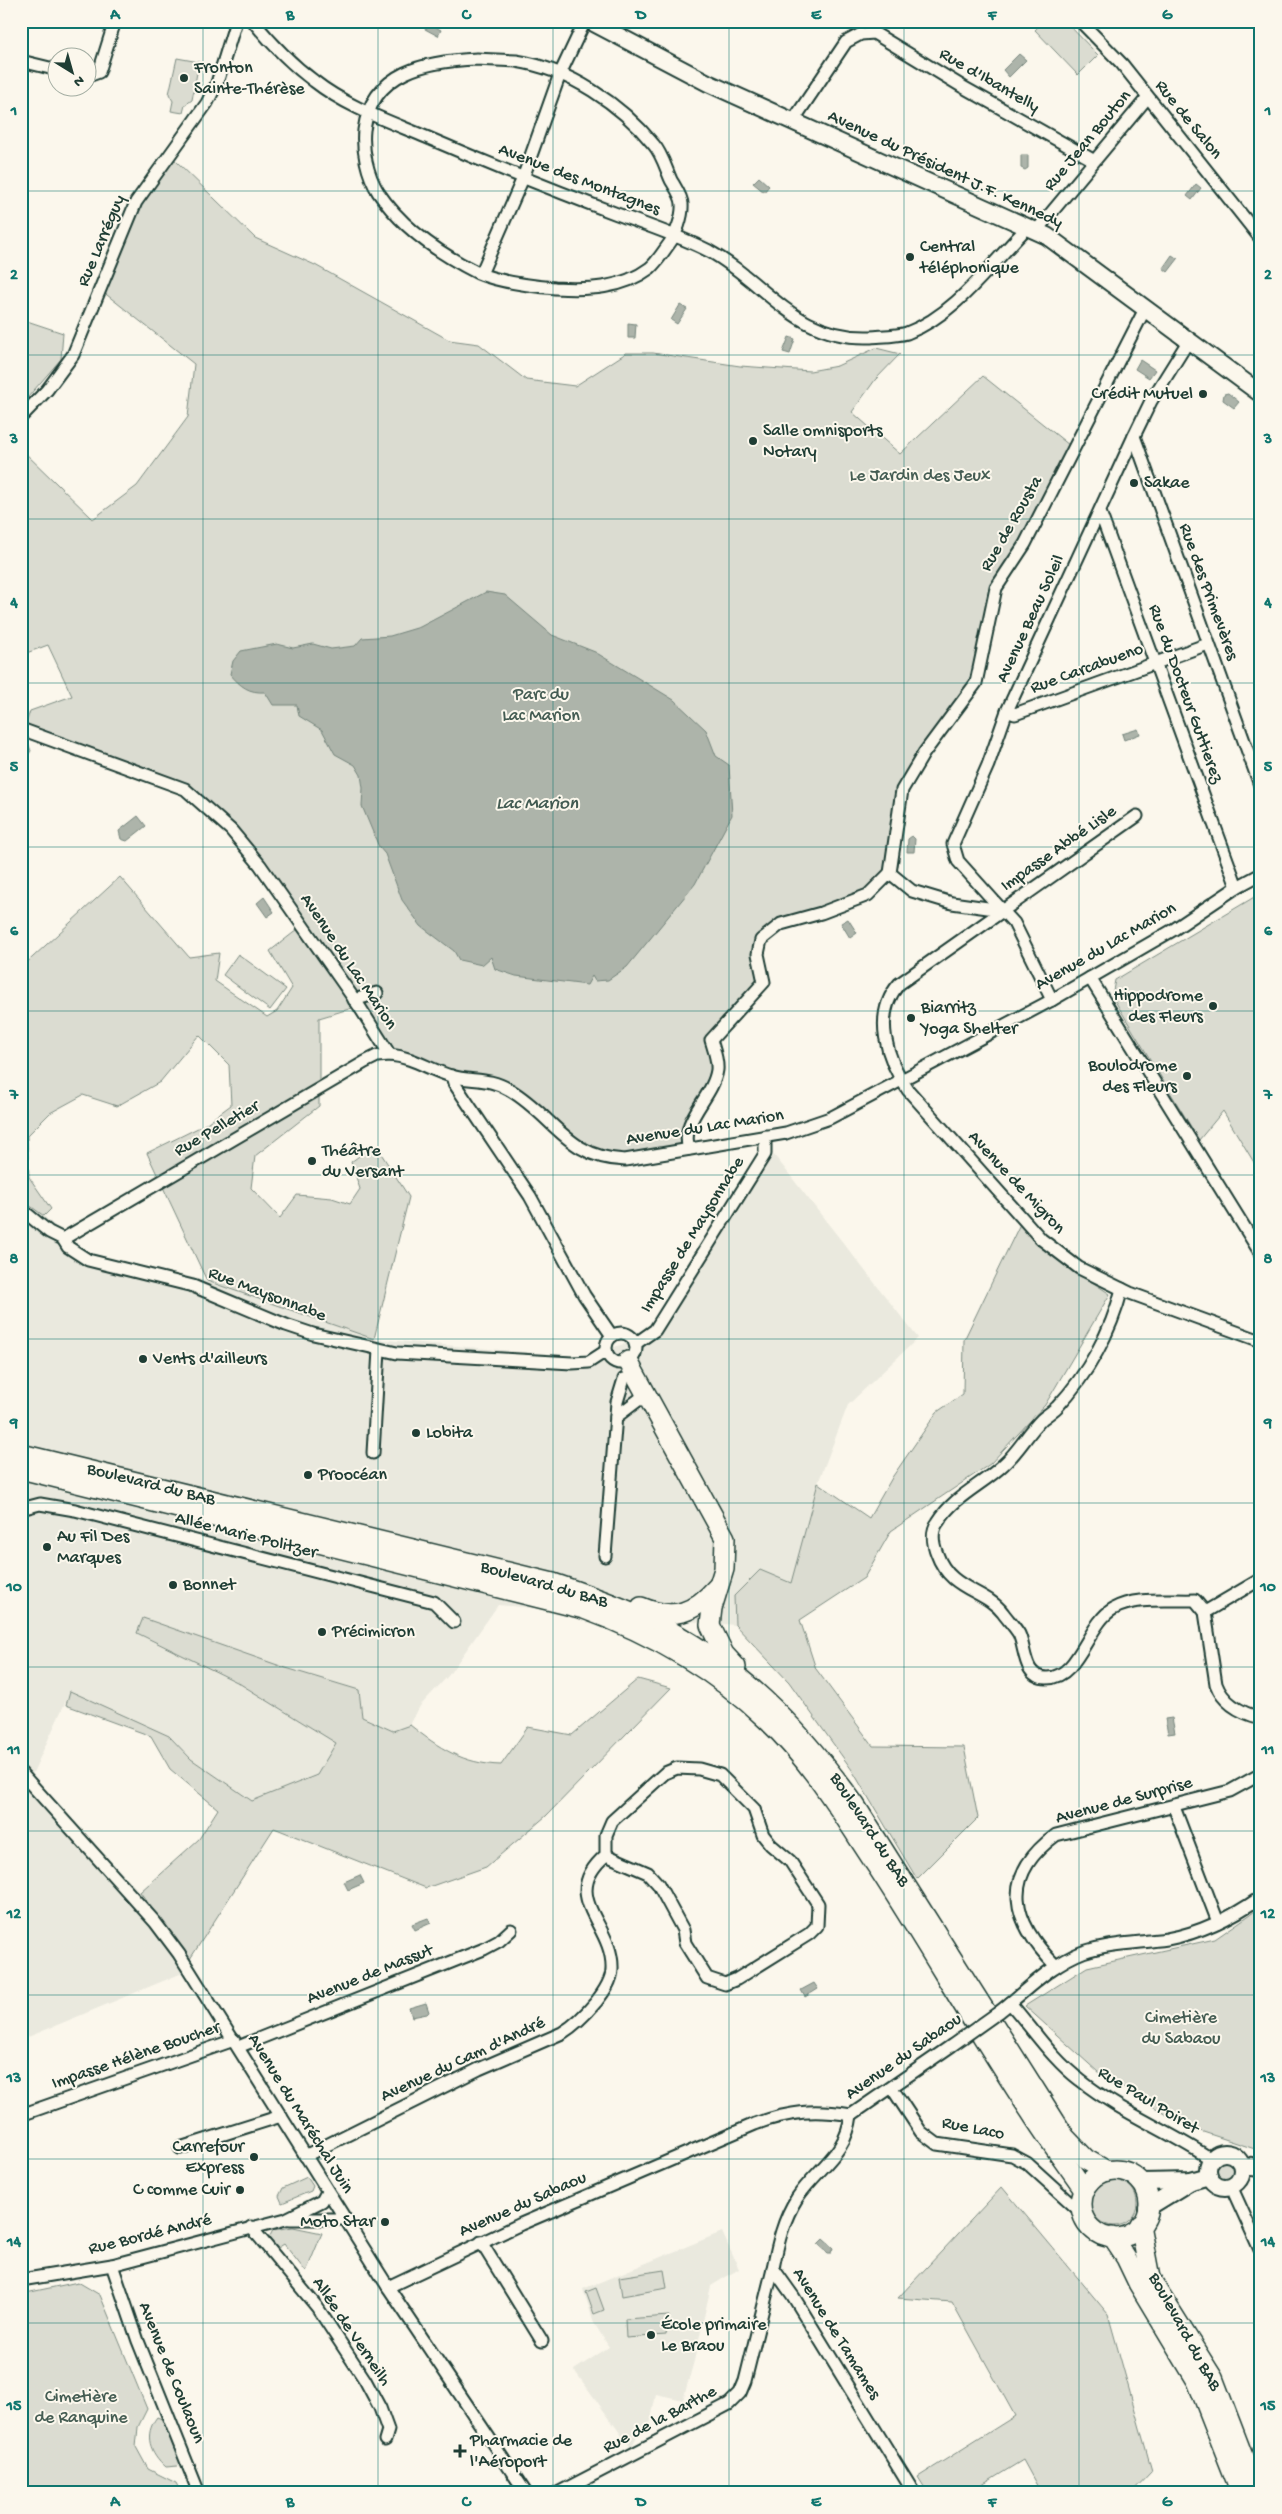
<svg xmlns="http://www.w3.org/2000/svg" width="1282" height="2514" font-family="'Gochi Hand',sans-serif">
  <style>
    .built { fill: #eae9de }
    .green { fill: #dbdcd1; stroke: #7d8c82 }
    .water { fill: #adb4aa; stroke: #74847b }
    .lines { fill: none; stroke-linecap: round; stroke-linejoin: round }
    .street-casing { stroke: #1f3d34; stroke-width: 15 }
    .secondary-casing { stroke: #1f3d34; stroke-width: 20 }
    .primary-casing { stroke: #1f3d34; stroke-width: 22 }
    .street { stroke: #fbf7ec; stroke-width: 11 }
    .secondary { stroke: #fbf7ec; stroke-width: 16 }
    .primary { stroke: #fbf7ec; stroke-width: 19 }
    .street-bridge-casing { stroke: #1f3d34; stroke-width: 15; stroke-linecap: butt }
    .street-bridge { stroke: #fbf7ec; stroke-width: 11 }
    .grid { fill: none; stroke: #0f766e; stroke-width: 1; stroke-opacity: 0.55 }
    .poi-dot { fill: #1f3d34; stroke: #fbf7ec; stroke-width: 2 }
    .labels { text-anchor: middle; dominant-baseline: central; stroke-width: 4; stroke-linejoin: round; paint-order: stroke }
    .poi-label { font-size: 18px; fill: #1f3d34; stroke: #fbf7ec; text-anchor: start }
    .street-label { font-size: 18px; fill: #1f3d34; stroke: #fbf7ec }
    .park-label { font-size: 18px; fill: #455d53; stroke: #fbf7ec }
    .water-label { font-size: 19px; font-style: italic; fill: #425b52; stroke: #fbf7ec }
    .neatline { fill: none; stroke: #0f766e; stroke-width: 2 }
    .grid-label { font-size: 16px; text-anchor: middle; font-weight: bold; fill: #0f766e }
  </style>
  <rect width="100%" height="100%" fill="#fbf7ec"/>
  <filter id="ink" filterUnits="userSpaceOnUse"><feTurbulence type="fractalNoise" baseFrequency=".02" numOctaves="2"/><feDisplacementMap in="SourceGraphic" scale="10" xChannelSelector="R" yChannelSelector="G"/><feConvolveMatrix kernelMatrix="1 2 1 2 8 2 1 2 1" color-interpolation-filters="sRGB"/></filter>
  <g filter="url(#ink)">
    <g class="built">
      <path d="M774,1155L918,1338L848,1405L818,1483L791,1583L734,1596L735,1625L498,1605L448,1676L420,1706L410,1725L393,1731L362,1717L359,1690L286,1668L137,1633L237,1682L336,1743L317,1775L252,1801L191,1759L169,1736L70,1692L31,1777L140,1892L190,1959L180,1974L21,2040V1199L44,1216L83,1252L207,1281L374,1339L581,1357L657,1334Z"/>
      <path d="M722,2232L739,2269L711,2286L694,2361L683,2400L656,2394L649,2430L641,2428L631,2448L574,2370L609,2347L594,2323L583,2289Z"/>
    </g>
    <g class="green">
      <path d="M1044,21H1065L1098,55L1078,75L1035,30Z"/>
      <path d="M177,58L199,62L192,100L185,105L183,113L171,111L173,101L169,94Z"/>
      <path d="M174,159L255,238L315,265L449,340L479,344L526,380L575,386L626,353H653L740,366L810,371L837,366L876,348L900,354L875,380L852,412L900,454L983,376L1074,449L996,588L976,683L902,790L890,873L868,895L781,924L761,940L764,982L711,1040L717,1071L688,1129L689,1149L625,1160L597,1156L511,1090L390,1055L359,1006L319,1018V1106L255,1156L251,1188L280,1218L297,1195L332,1198L350,1204L360,1189L351,1162L373,1146L380,1152L409,1197L374,1339L207,1281L147,1153L204,1125L231,1105L229,1065L199,1035L160,1082L117,1106L83,1095L50,1113L27,1136L29,1177L51,1209L44,1216L21,1199V968L120,877L189,957L219,953L215,981L267,1017L277,1011L292,988L270,951L302,926L260,865L185,789L24,731L31,751L21,764V729L24,730L30,711L72,696L48,645L21,655V449L93,519L137,486L188,417L194,364L102,291L141,207Z"/>
      <path d="M21,319L63,333L61,359L21,405Z"/>
      <path d="M1261,893V1174L1223,1111L1199,1140L1112,996L1115,980Z"/>
      <path d="M238,954L286,989L270,1010L223,975Z"/>
      <path d="M1020,1224L1053,1256L1110,1294L1045,1405L990,1464L891,1531L864,1578L800,1620L816,1669L873,1746L964,1747L978,1818L917,1879L852,1770L789,1682L735,1625L734,1596L760,1570L791,1583L818,1483L869,1518L893,1476L937,1412L963,1394L964,1340Z"/>
      <path d="M143,1618L286,1668L359,1690L362,1717L393,1731L410,1725C439,1748 463,1764 501,1765L528,1727L572,1735L638,1679L671,1688L546,1816L486,1867L426,1888L274,1828L190,1959L140,1892L199,1839L218,1809L170,1769L151,1736L66,1705L70,1691L169,1736L191,1759L252,1801L317,1775L336,1743L237,1682L137,1633Z"/>
      <path d="M1261,1907V2151L1185,2126L1099,2073L1025,2006L1087,1967L1215,1939Z"/>
      <circle cx="1225" cy="2170" r="10"/>
      <path d="M307,2177L313,2186L311,2191L282,2203L279,2196L283,2188Z"/>
      <circle cx="1114" cy="2203" r="23"/>
      <path d="M1002,2187L1108,2314L1152,2471L1131,2493H1041L1023,2460L969,2493H928L918,2477L1015,2416L952,2302L898,2298Z"/>
      <path d="M293,2227L322,2233L306,2272L284,2244L278,2248L269,2238L273,2230Z"/>
      <path d="M664,2270L667,2288L622,2296L619,2277Z"/>
      <path d="M78,2282L100,2295L147,2409L138,2427L136,2447L148,2469L176,2483L181,2493H21V2294Z"/>
      <path d="M596,2288L604,2310L594,2314L586,2292Z"/>
      <path d="M669,2316L666,2335L626,2338L625,2319Z"/>
      <path d="M157,2417L164,2420L181,2463L178,2466L166,2467C150,2453 143,2435 157,2417Z"/>
    </g>
    <g class="water">
      <path d="M428,23L441,30L438,36L425,29Z"/>
      <path d="M1019,54L1026,60L1009,77L1003,70Z"/>
      <path d="M1021,155H1028V168L1025,170L1021,168Z"/>
      <path d="M759,177L769,186L764,192L753,183Z"/>
      <path d="M1196,184L1201,188L1192,200L1187,196Z"/>
      <path d="M1172,255L1178,259L1168,272L1163,268Z"/>
      <path d="M680,305L687,309L677,324L671,320Z"/>
      <path d="M628,323L636,324L635,338H628Z"/>
      <path d="M789,337L795,339L790,354L783,352Z"/>
      <path d="M1140,360L1155,370L1149,378L1135,369Z"/>
      <path d="M1228,393L1239,402L1234,408L1223,400L1224,394Z"/>
      <path d="M486,592L505,595L552,635L595,652L674,700L706,730L716,756L729,765L732,815L695,884L627,967L608,980L595,981L592,976L587,985L516,976L495,969L491,957L482,965L459,960L454,951L421,926L402,900L385,854L379,847L362,806L363,788L361,775L355,765L335,754L322,730L299,716L297,705H273L265,692C249,693 241,687 230,674L233,661L241,651L277,644L293,648L313,644L331,649L355,646L362,638L390,636L420,627Z"/>
      <path d="M1138,729L1140,734L1124,740L1122,734Z"/>
      <path d="M138,816L146,826L127,841L121,839L119,831Z"/>
      <path d="M912,836L915,839L914,852H907L908,839Z"/>
      <path d="M264,897L274,912L267,917L257,903Z"/>
      <path d="M848,919L857,933L850,938L841,923Z"/>
      <path d="M1172,1718L1175,1733L1168,1734L1165,1719Z"/>
      <path d="M360,1875L364,1883L348,1890L344,1882Z"/>
      <path d="M428,1918L431,1923L415,1930L412,1924Z"/>
      <path d="M814,1983L818,1989L805,1997L801,1990Z"/>
      <path d="M426,2003L429,2012L427,2014L412,2017L409,2008Z"/>
      <path d="M823,2239L833,2248L831,2253H828L818,2244Z"/>
    </g>
    <g class="lines">
      <defs>
        <g id="street">
          <path d="M253,21C271,43 291,64 314,81C347,107 388,121 426,137C489,164 553,190 617,214C648,226 680,236 709,251C767,283 795,340 871,337C882,336 897,336 907,333C954,315 987,269 1021,234L1025,225"/>
          <path d="M1080,21L1122,64L1261,239"/>
          <path d="M477,59C490,60 503,60 516,61C569,69 621,104 654,145C662,154 666,169 671,180C675,187 682,197 682,204C683,216 676,235 669,244C663,252 657,262 650,268C622,289 588,290 555,288C532,286 499,282 478,273C440,254 402,228 378,192C367,174 362,150 364,130C372,71 427,61 477,59Z"/>
          <path d="M21,61L58,70"/>
          <path d="M88,76L99,72L115,21"/>
          <path d="M793,121L846,42L861,34L874,33L963,87L1093,160"/>
          <path d="M1036,231L1147,98"/>
          <path d="M481,274L523,178L560,74L585,21"/>
          <path d="M21,417L47,390L73,355L136,202L207,103L217,83L236,21"/>
          <path d="M1134,436L1261,788"/>
          <path d="M1100,512L1237,887"/>
          <path d="M1007,711L1015,714L1208,644"/>
          <path d="M21,729L185,789L231,830L260,865L359,1006L390,1055C413,1057 430,1070 451,1076C472,1082 489,1077 510,1090C554,1116 567,1158 625,1160L786,1133L830,1118L1052,1000L1173,930L1237,887L1261,874"/>
          <path d="M1137,816L899,984C872,1015 887,1060 908,1090L1041,1239L1079,1268L1130,1293L1261,1341"/>
          <path d="M890,873L902,790L924,753L976,683L996,588L1025,544L1146,307"/>
          <path d="M890,873L912,891L952,903L1002,910L1014,923L1052,1000"/>
          <path d="M1002,910L958,861L953,844L988,765L1007,711L1134,436L1151,401L1189,340"/>
          <path d="M1090,978L1261,1254"/>
          <path d="M354,1000L377,993"/>
          <path d="M452,1076L454,1083L530,1196L584,1295L612,1336"/>
          <path d="M689,1149C679,1120 713,1098 717,1070C718,1060 714,1050 711,1040L764,982L758,954L761,940L781,924L821,913L868,895L890,873"/>
          <path d="M21,1209L49,1232L63,1239L68,1247L88,1260L193,1286L286,1325L313,1334L397,1353L572,1363L589,1362L606,1351"/>
          <path d="M63,1239L365,1062L377,1056L390,1055"/>
          <path d="M1122,1289C1111,1332 1088,1374 1057,1407C1053,1411 1047,1415 1042,1419C1028,1433 1018,1452 1003,1465C982,1485 954,1496 938,1522C931,1531 933,1544 937,1554C950,1591 985,1589 1003,1613C1008,1620 1015,1627 1019,1634C1026,1649 1023,1678 1047,1678C1079,1678 1088,1623 1113,1609C1135,1596 1170,1601 1195,1600L1205,1612L1216,1684C1223,1703 1241,1713 1261,1718"/>
          <circle cx="621" cy="1348" r="15"/>
          <path d="M635,1344L655,1330L765,1154V1136"/>
          <path d="M616,1417L641,1398L642,1386"/>
          <path d="M373,1453L379,1350"/>
          <path d="M21,1509L40,1504L75,1510L434,1602L454,1622"/>
          <path d="M605,1556L617,1402L624,1379"/>
          <path d="M1205,1612L1261,1579"/>
          <path d="M21,1773L155,1922L179,1954L388,2287L526,2493"/>
          <path d="M1174,1807L1218,1922"/>
          <path d="M1056,1966C1011,1921 1000,1876 1056,1835L1230,1791L1261,1774"/>
          <path d="M1010,2003C1033,2029 1052,2059 1080,2080C1120,2112 1169,2131 1211,2159"/>
          <path d="M999,2012C1026,1991 1051,1964 1083,1952C1110,1943 1139,1943 1167,1939C1200,1933 1234,1916 1261,1897"/>
          <path d="M238,2047L484,1949L499,1941L511,1930"/>
          <path d="M892,2088L921,2132L937,2144L1012,2155L1027,2163L1082,2213"/>
          <path d="M21,2115L234,2040"/>
          <path d="M851,2115C847,2154 817,2168 797,2198C783,2220 778,2243 773,2268L793,2296L914,2493"/>
          <path d="M180,2148L281,2116"/>
          <path d="M305,2156L479,2069L562,2033C575,2025 586,2014 596,2002C603,1993 612,1981 612,1969C614,1924 557,1897 606,1855L648,1873L658,1884L683,1930L685,1943L707,1978L725,1984L737,1979L809,1934L817,1926L818,1904L790,1861L771,1845L763,1835L754,1809L720,1775L699,1769L677,1768L665,1773L612,1821L606,1835V1855"/>
          <path d="M1231,2186L1261,2252"/>
          <path d="M290,2219H345"/>
          <path d="M251,2227L317,2307L365,2380L380,2408L388,2430L385,2440"/>
          <path d="M481,2242L542,2341"/>
          <path d="M112,2265L138,2341L199,2493"/>
          <path d="M21,2280L112,2265L286,2219L322,2201L327,2192"/>
          <path d="M388,2287L521,2224L755,2124C791,2111 814,2109 851,2115L951,2046"/>
          <path d="M558,2493L729,2404L740,2393L745,2381L773,2268"/>
        </g>
        <g id="secondary">
          <path d="M590,21L708,83L1047,236L1261,394"/>
          <circle cx="1225" cy="2170" r="17"/>
          <path d="M1242,2166L1261,2168"/>
          <path d="M1142,2182L1191,2181L1209,2176"/>
          <path d="M1147,2208L1191,2181"/>
        </g>
        <g id="primary">
          <path d="M628,1361L725,1538L724,1569L712,1608L710,1625L724,1654L736,1667"/>
          <path d="M21,1454L553,1583C585,1594 618,1605 649,1620C736,1662 799,1727 855,1805L1065,2137L1086,2159L1107,2171"/>
          <path d="M21,1469L584,1609C653,1634 714,1669 767,1720C812,1762 844,1817 878,1868C930,1948 977,2031 1030,2111C1047,2138 1066,2163 1084,2189"/>
          <path d="M641,1607C674,1621 694,1613 717,1587"/>
          <circle cx="1115" cy="2204" r="34"/>
          <path d="M1140,2225L1150,2278L1213,2378L1257,2493"/>
          <path d="M1112,2237L1126,2258L1138,2283L1197,2381L1241,2493"/>
        </g>
      </defs>
      <use href="#street" class="street-casing"/>
      <use href="#secondary" class="secondary-casing"/>
      <use href="#primary" class="primary-casing"/>
      <use href="#street" class="street"/>
      <use href="#secondary" class="secondary"/>
      <use href="#primary" class="primary"/>
      <defs>
        <path id="street-bridge" d="M951,2046L999,2012"/>
      </defs>
      <use href="#street-bridge" class="street-bridge-casing"/>
      <use href="#street-bridge" class="street-bridge"/>
    </g>
  </g>
  <path class="grid" d="M203,21V2493M378,21V2493M553,21V2493M729,21V2493M904,21V2493M1079,21V2493M21,191H1261M21,355H1261M21,519H1261M21,683H1261M21,847H1261M21,1011H1261M21,1175H1261M21,1339H1261M21,1503H1261M21,1667H1261M21,1831H1261M21,1995H1261M21,2159H1261M21,2323H1261"/>
  <g class="poi-dot">
    <circle cx="184" cy="78" r="5"/>
    <circle cx="910" cy="257" r="5"/>
    <circle cx="1203" cy="394" r="5"/>
    <circle cx="753" cy="441" r="5"/>
    <circle cx="1134" cy="483" r="5"/>
    <circle cx="1213" cy="1006" r="5"/>
    <circle cx="911" cy="1018" r="5"/>
    <circle cx="1187" cy="1076" r="5"/>
    <circle cx="312" cy="1161" r="5"/>
    <circle cx="143" cy="1359" r="5"/>
    <circle cx="416" cy="1433" r="5"/>
    <circle cx="308" cy="1475" r="5"/>
    <circle cx="47" cy="1547" r="5"/>
    <circle cx="173" cy="1585" r="5"/>
    <circle cx="322" cy="1632" r="5"/>
    <circle cx="254" cy="2157" r="5"/>
    <circle cx="240" cy="2190" r="5"/>
    <circle cx="385" cy="2222" r="5"/>
    <circle cx="651" cy="2335" r="5"/>
    <path d="M457.5 2443.5h5v5h5v5h-5v5h-5v-5h-5v-5h5z"/>
  </g>
  <g class="labels">
    <g class="poi-label">
      <text x="194" y="68">Fronton<tspan x="194" dy="21">Sainte-Thérèse</tspan></text>
      <text x="920" y="247">Central<tspan x="920" dy="21">téléphonique</tspan></text>
      <text x="1193" y="394" text-anchor="end">Crédit Mutuel</text>
      <text x="763" y="431">Salle omnisports<tspan x="763" dy="21">Notary</tspan></text>
      <text x="1144" y="483">Sakae</text>
      <text x="1203" y="996" text-anchor="end">Hippodrome<tspan x="1203" dy="21">des Fleurs</tspan></text>
      <text x="921" y="1008">Biarritz<tspan x="921" dy="21">Yoga Shelter</tspan></text>
      <text x="1177" y="1066" text-anchor="end">Boulodrome<tspan x="1177" dy="21">des Fleurs</tspan></text>
      <text x="322" y="1151">Théâtre<tspan x="322" dy="21">du Versant</tspan></text>
      <text x="153" y="1359">Vents d'ailleurs</text>
      <text x="426" y="1433">Lobita</text>
      <text x="318" y="1475">Proocéan</text>
      <text x="57" y="1537">Au Fil Des<tspan x="57" dy="21">Marques</tspan></text>
      <text x="183" y="1585">Bonnet</text>
      <text x="332" y="1632">Précimicron</text>
      <text x="244" y="2147" text-anchor="end">Carrefour<tspan x="244" dy="21">Express</tspan></text>
      <text x="230" y="2190" text-anchor="end">C comme Cuir</text>
      <text x="375" y="2222" text-anchor="end">Moto Star</text>
      <text x="661" y="2325">École primaire<tspan x="661" dy="21">Le Braou</tspan></text>
      <text x="470" y="2441">Pharmacie de<tspan x="470" dy="21">l'Aéroport</tspan></text>
    </g>
    <g class="street-label">
      <text transform="translate(989 81) rotate(30)">Rue d'Ibantelly</text>
      <text transform="translate(1188 120) rotate(51)">Rue de Salon</text>
      <text transform="translate(1088 141) rotate(-50)">Rue Jean Bouton</text>
      <text transform="translate(945 170) rotate(25)">Avenue du Président J.F. Kennedy</text>
      <text transform="translate(579 180) rotate(21)">Avenue des Montagnes</text>
      <text transform="translate(102 241) rotate(-67)">Rue Larréguy</text>
      <text transform="translate(1012 524) rotate(-60)">Rue de Rousta</text>
      <text transform="translate(1208 592) rotate(70)">Rue des Primevères</text>
      <text transform="translate(1031 619) rotate(-65)">Avenue Beau Soleil</text>
      <text transform="translate(1087 669) rotate(-20)">Rue Carcabueno</text>
      <text transform="translate(1185 694) rotate(70)">Rue du Docteur Guttierez</text>
      <text transform="translate(1059 849) rotate(-35)">Impasse Abbé Lisle</text>
      <text transform="translate(1106 947) rotate(-30)">Avenue du Lac Marion</text>
      <text transform="translate(348 962) rotate(56)">Avenue du Lac Marion</text>
      <text transform="translate(705 1128) rotate(-9)">Avenue du Lac Marion</text>
      <text transform="translate(217 1129) rotate(-30)">Rue Pelletier</text>
      <text transform="translate(1016 1183) rotate(47)">Avenue de Migron</text>
      <text transform="translate(693 1235) rotate(-58)">Impasse de Maysonnabe</text>
      <text transform="translate(267 1295) rotate(21)">Rue Maysonnabe</text>
      <text transform="translate(151 1485) rotate(14)">Boulevard du BAB</text>
      <text transform="translate(246 1536) rotate(14)">Allée Marie Politzer</text>
      <text transform="translate(544 1585) rotate(16)">Boulevard du BAB</text>
      <text transform="translate(1124 1801) rotate(-15)">Avenue de Surprise</text>
      <text transform="translate(869 1830) rotate(57)">Boulevard du BAB</text>
      <text transform="translate(370 1975) rotate(-22)">Avenue de Massut</text>
      <text transform="translate(136 2056) rotate(-19)">Impasse Hélène Boucher</text>
      <text transform="translate(904 2057) rotate(-35)">Avenue du Sabaou</text>
      <text transform="translate(463 2060) rotate(-25)">Avenue du Cam d'André</text>
      <text transform="translate(1148 2101) rotate(31)">Rue Paul Poiret</text>
      <text transform="translate(300 2114) rotate(58)">Avenue du Maréchal Juin</text>
      <text transform="translate(973 2129) rotate(11)">Rue Laco</text>
      <text transform="translate(523 2205) rotate(-24)">Avenue du Sabaou</text>
      <text transform="translate(150 2235) rotate(-14)">Rue Bordé André</text>
      <text transform="translate(351 2332) rotate(56)">Allée de Verneilh</text>
      <text transform="translate(1184 2332) rotate(61)">Boulevard du BAB</text>
      <text transform="translate(836 2334) rotate(58)">Avenue de Tamames</text>
      <text transform="translate(171 2373) rotate(68)">Avenue de Coulaoun</text>
      <text transform="translate(660 2420) rotate(-28)">Rue de la Barthe</text>
    </g>
    <g class="park-label">
      <text x="920" y="476">Le Jardin des Jeux</text>
      <text x="541" y="695">Parc du<tspan x="541" dy="21">Lac Marion</tspan></text>
      <text x="1181" y="2018">Cimetière<tspan x="1181" dy="21">du Sabaou</tspan></text>
      <text x="81" y="2397">Cimetière<tspan x="81" dy="21">de Ranquine</tspan></text>
    </g>
    <g class="water-label">
      <text x="537" y="804">Lac Marion</text>
    </g>
  </g>
  <rect width="1282" height="2514" fill="none" stroke="#fbf7ec" stroke-width="55"/>
  <g transform="translate(72 72) rotate(143)"><circle r="24" fill="#fbf7ec" stroke="#a3ada2"/>
  <path d="M0-4L9 19L0 12L-9 19Z" fill="#1f3d34"/>
  <text y="-8" font-size="14" font-weight="bold" text-anchor="middle" fill="#1f3d34">N</text>
  </g>
  <rect x="28" y="28" width="1226" height="2458" class="neatline"/>
  <g class="grid-label">
    <text x="115" y="19">A</text>
    <text x="290" y="19">B</text>
    <text x="466" y="19">C</text>
    <text x="641" y="19">D</text>
    <text x="816" y="19">E</text>
    <text x="992" y="19">F</text>
    <text x="1167" y="19">G</text>
    <text x="14" y="115">1</text>
    <text x="1268" y="115">1</text>
    <text x="14" y="279">2</text>
    <text x="1268" y="279">2</text>
    <text x="14" y="443">3</text>
    <text x="1268" y="443">3</text>
    <text x="14" y="607">4</text>
    <text x="1268" y="607">4</text>
    <text x="14" y="771">5</text>
    <text x="1268" y="771">5</text>
    <text x="14" y="935">6</text>
    <text x="1268" y="935">6</text>
    <text x="14" y="1099">7</text>
    <text x="1268" y="1099">7</text>
    <text x="14" y="1263">8</text>
    <text x="1268" y="1263">8</text>
    <text x="14" y="1427">9</text>
    <text x="1268" y="1427">9</text>
    <text x="14" y="1591">10</text>
    <text x="1268" y="1591">10</text>
    <text x="14" y="1754">11</text>
    <text x="1268" y="1754">11</text>
    <text x="14" y="1918">12</text>
    <text x="1268" y="1918">12</text>
    <text x="14" y="2082">13</text>
    <text x="1268" y="2082">13</text>
    <text x="14" y="2246">14</text>
    <text x="1268" y="2246">14</text>
    <text x="14" y="2410">15</text>
    <text x="1268" y="2410">15</text>
    <text x="115" y="2506">A</text>
    <text x="290" y="2506">B</text>
    <text x="466" y="2506">C</text>
    <text x="641" y="2506">D</text>
    <text x="816" y="2506">E</text>
    <text x="992" y="2506">F</text>
    <text x="1167" y="2506">G</text>
  </g>
</svg>
